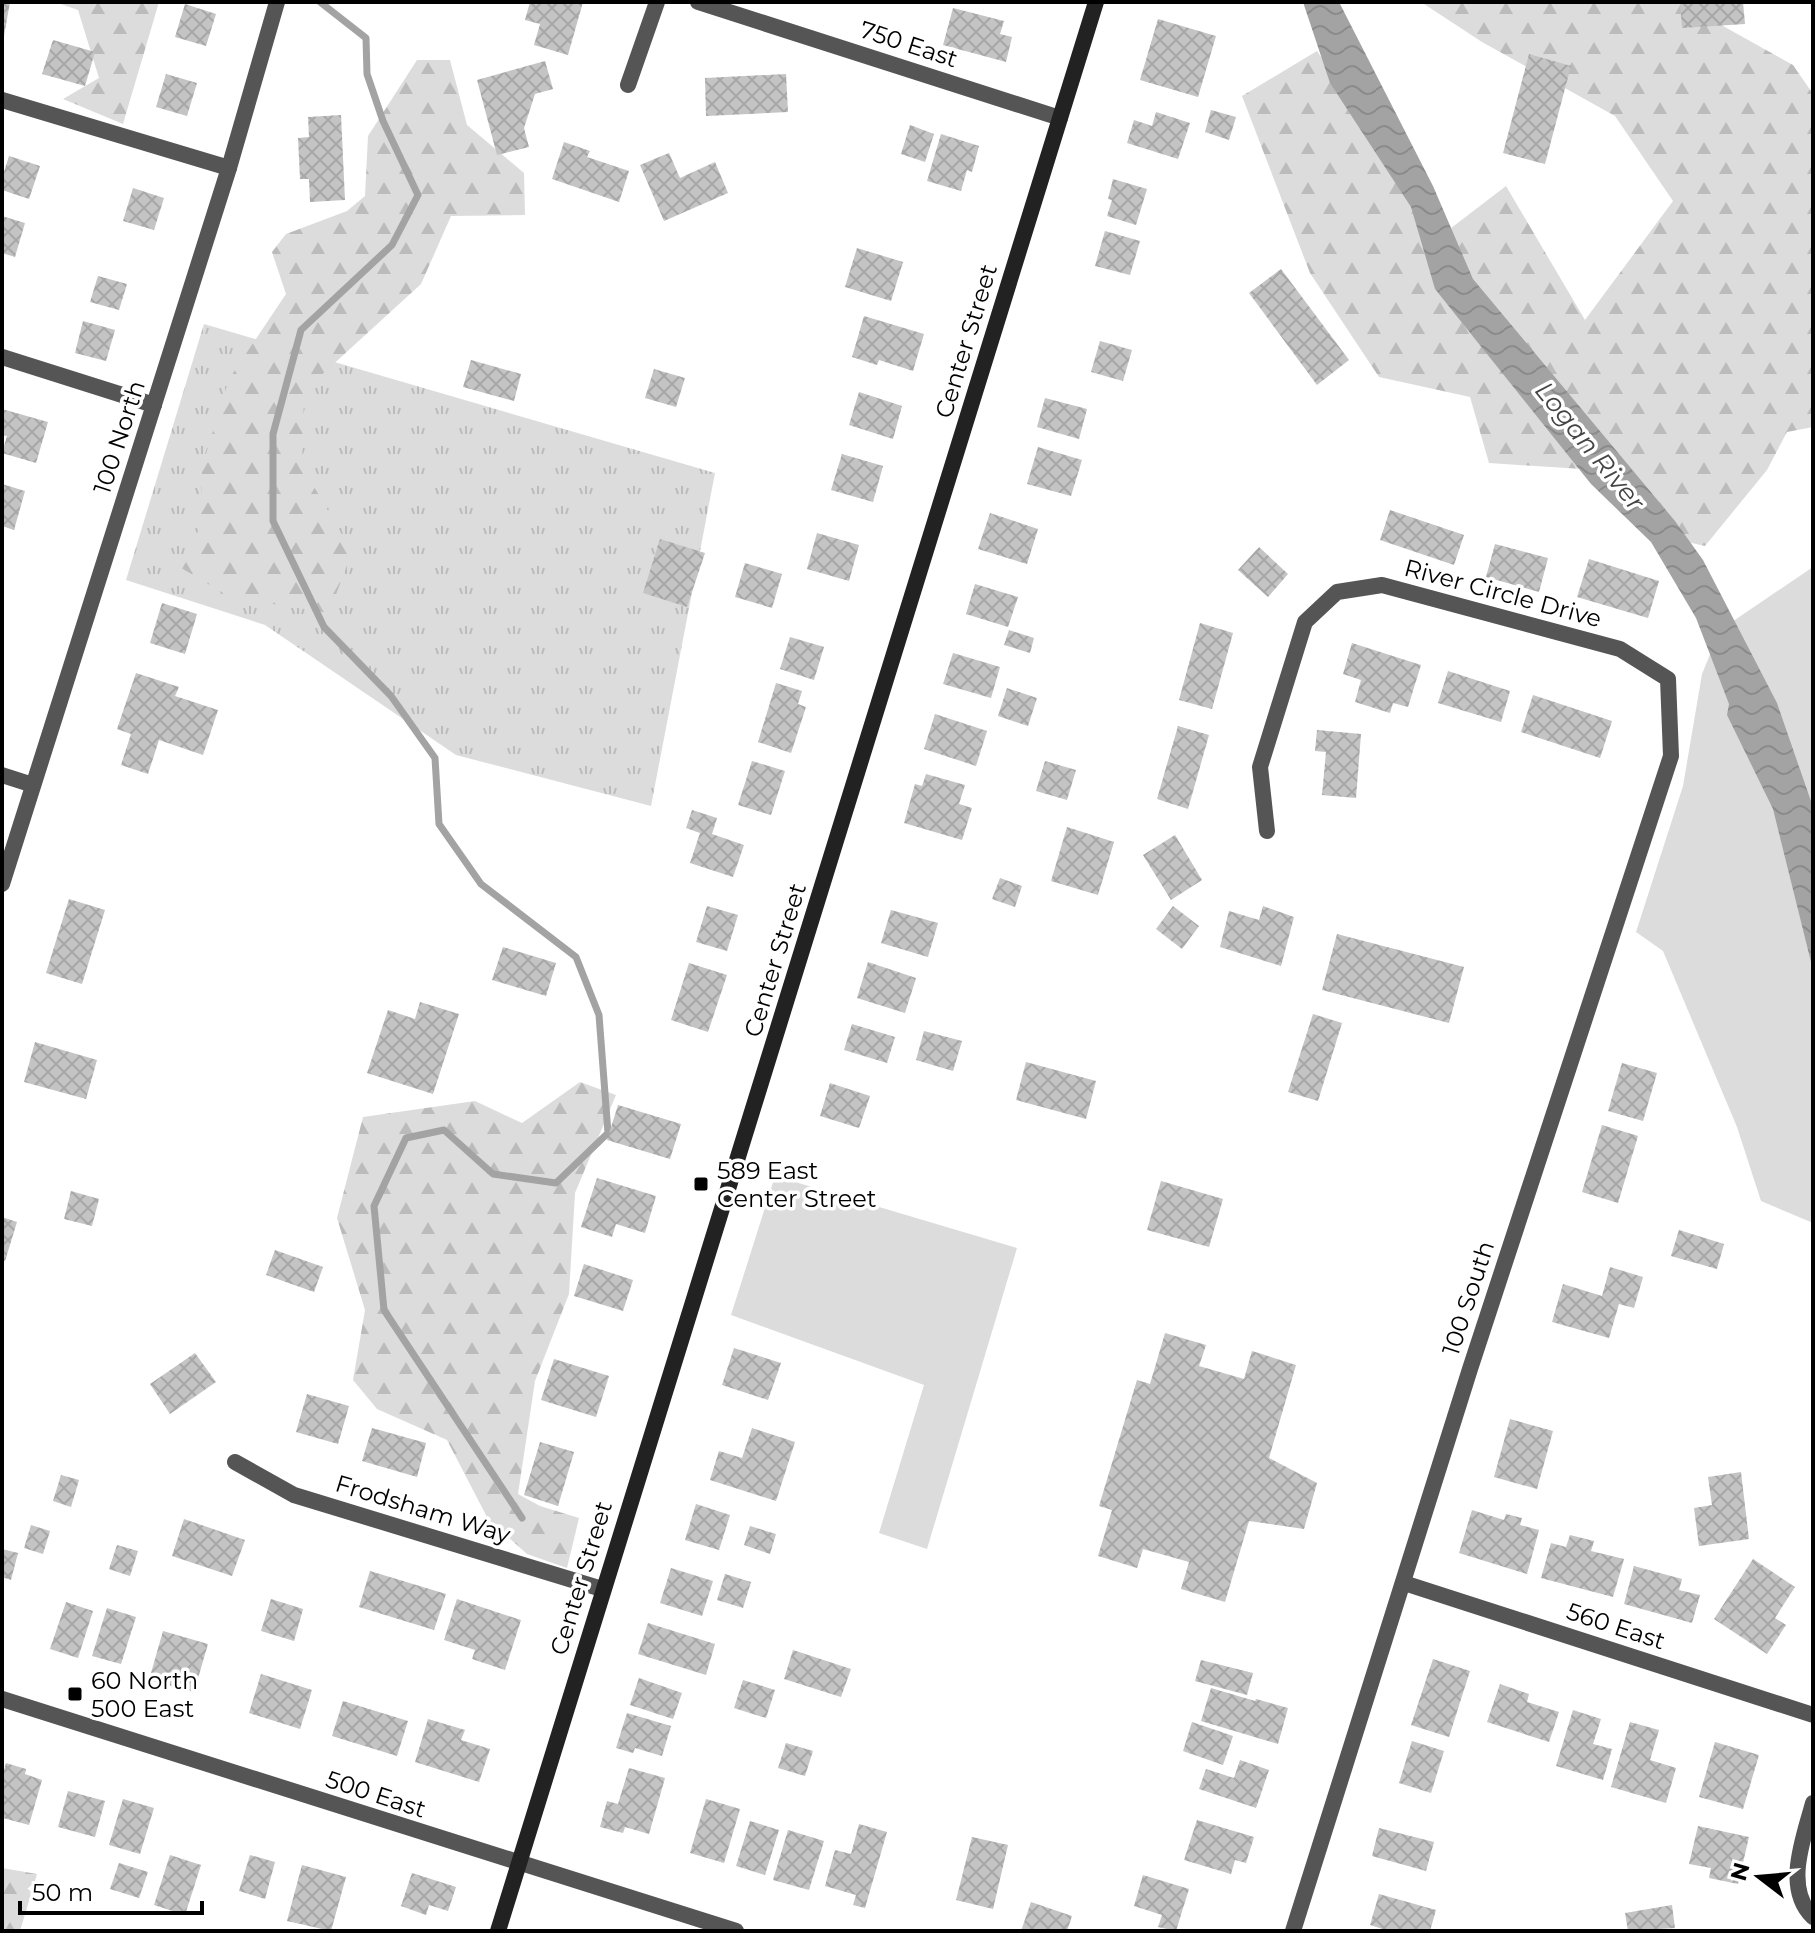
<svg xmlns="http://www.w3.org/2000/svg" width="1815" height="1933" font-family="Montserrat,sans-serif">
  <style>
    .grass { fill: url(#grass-tufts) }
    .forest { fill: url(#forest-firs) }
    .park { fill: #dcdcdc }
    .water { fill: url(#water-waves) }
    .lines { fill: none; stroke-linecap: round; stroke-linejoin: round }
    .stream { stroke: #a3a3a3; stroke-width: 7 }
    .building { fill: url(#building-cross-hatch) }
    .street { stroke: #555; stroke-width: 16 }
    .secondary { stroke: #222; stroke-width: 16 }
    .poi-dot { fill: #000; stroke: #fff; stroke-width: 3 }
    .labels { text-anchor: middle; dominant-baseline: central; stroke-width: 7; stroke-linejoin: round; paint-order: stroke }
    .street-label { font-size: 24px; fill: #000; stroke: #fff }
    .poi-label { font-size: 24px; fill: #000; stroke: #fff; text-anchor: start }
    .water-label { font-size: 26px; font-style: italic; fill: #444; stroke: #fff }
  </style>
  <defs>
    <pattern id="grass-tufts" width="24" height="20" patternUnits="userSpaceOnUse" patternTransform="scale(2)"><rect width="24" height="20" fill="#dcdcdc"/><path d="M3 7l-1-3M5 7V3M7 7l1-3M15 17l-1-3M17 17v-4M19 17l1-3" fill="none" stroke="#bbb"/></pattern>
    <pattern id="forest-firs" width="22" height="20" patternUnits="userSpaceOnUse" patternTransform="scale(2)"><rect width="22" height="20" fill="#dcdcdc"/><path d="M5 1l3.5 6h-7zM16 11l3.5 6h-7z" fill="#bbb"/></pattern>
    <pattern id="water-waves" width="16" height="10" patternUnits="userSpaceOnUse" patternTransform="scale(2)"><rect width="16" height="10" fill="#a3a3a3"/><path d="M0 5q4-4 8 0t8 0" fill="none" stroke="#8b8b8b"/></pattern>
    <pattern id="building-cross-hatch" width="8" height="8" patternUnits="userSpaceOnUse" patternTransform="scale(2)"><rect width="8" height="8" fill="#c4c4c4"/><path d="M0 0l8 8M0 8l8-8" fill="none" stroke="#a7a7a7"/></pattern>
  </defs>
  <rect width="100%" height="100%" fill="#fff"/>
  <path class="grass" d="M204,324L715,473L651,806L456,755L265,625L126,580Z"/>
  <g class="forest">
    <path d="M55,2H159L123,124L63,99L99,78L78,10Z"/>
    <path d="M1421,2H1680L1793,65L1813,94V427L1787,432L1767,470L1705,546L1661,536L1613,471L1489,463L1470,397L1379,377L1310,273L1242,96L1317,51L1442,235L1506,186L1585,320L1673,201L1615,116L1482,42Z"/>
    <path d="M417,60H450L467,125L524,173L525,215L451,216L421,284L304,391L302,466L352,552L329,613L230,597L178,566L200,528L202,467L229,379L286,294L272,252L286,234L347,211L365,196L368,136Z"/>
    <path d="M580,1082L616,1095L575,1193L569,1294L535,1381L518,1494L540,1506L579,1518L567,1568L527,1554L488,1519L447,1440L377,1409L353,1380L365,1310L337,1218L363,1117L475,1101L522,1123Z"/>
    <path d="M2,1868L37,1874L20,1931H2Z"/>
  </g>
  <g class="park">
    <path d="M1813,567V1223L1761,1201L1737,1127L1663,951L1636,932L1683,786L1702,674L1720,630Z"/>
    <path d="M775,1176L1017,1248L927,1549L879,1533L924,1385L731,1315Z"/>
  </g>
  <path class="water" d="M1303,2H1339L1433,186L1473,279L1675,521L1703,560L1777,703L1813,807V970L1773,809L1727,715L1729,704L1696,618L1651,542L1591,484L1435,289L1411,207L1330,83Z"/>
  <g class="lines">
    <path class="stream" d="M320,2L366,38L367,74L383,121L418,195L392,245L301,330L273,434V521L324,627L391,696L435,758L439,824L481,884L576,957L599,1015L608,1133L556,1183L493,1174L444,1130L406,1138L374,1206L384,1310L522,1518"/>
  </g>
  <g class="building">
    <path d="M2,2H10L4,36H2Z"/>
    <path d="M530,2H583L568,55L534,45L540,24L525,20Z"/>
    <path d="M1680,2H1743L1745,24L1682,28Z"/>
    <path d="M185,4L216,14L206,46L175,37Z"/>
    <path d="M953,8L1004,21L1000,34L1012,37L1006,62L943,45Z"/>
    <path d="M1158,19L1216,36L1198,97L1140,80Z"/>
    <path d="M53,40L95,52L85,86L42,74Z"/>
    <path d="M1529,54L1571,66L1545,164L1503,153Z"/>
    <path d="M545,61L553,89L535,94L524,128L529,147L497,155L477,80Z"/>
    <path d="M166,74L197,83L187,116L156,107Z"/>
    <path d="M786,74L788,112L706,116L705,78Z"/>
    <path d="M1211,110L1236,117L1229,140L1205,132Z"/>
    <path d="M1156,112L1190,123L1178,159L1127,143L1134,120L1152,126Z"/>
    <path d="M341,115L345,200L310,202L309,179H300L298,138L309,137L308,117Z"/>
    <path d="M910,125L934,134L925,162L901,154Z"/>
    <path d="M941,134L979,146L972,172L967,170L961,191L927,181Z"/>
    <path d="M564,142L590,151L587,157L629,171L619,202L552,179Z"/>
    <path d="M669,153L680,178L715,162L728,193L664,221L640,165Z"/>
    <path d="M9,156L40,166L29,199L2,190V178Z"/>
    <path d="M1113,179L1147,189L1136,225L1107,216L1112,200L1108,199Z"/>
    <path d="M133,188L164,198L154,230L123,221Z"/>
    <path d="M2,216L25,223L15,257L2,253Z"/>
    <path d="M1105,231L1140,241L1130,275L1095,266Z"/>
    <path d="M857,248L903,262L891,301L845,287Z"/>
    <path d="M1281,269L1349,360L1317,385L1249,293Z"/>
    <path d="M98,276L127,284L119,310L90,302Z"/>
    <path d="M864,316L924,334L913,371L879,360L877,365L852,357Z"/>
    <path d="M83,321L115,330L106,361L75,353Z"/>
    <path d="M1100,341L1132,350L1123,381L1091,372Z"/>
    <path d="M471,360L521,374L514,401L463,387Z"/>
    <path d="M654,369L685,378L676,407L645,398Z"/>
    <path d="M859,392L902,406L893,439L849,425Z"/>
    <path d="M1045,398L1087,409L1079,439L1037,427Z"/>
    <path d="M2,409L48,422L36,463L2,453L7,436L2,435Z"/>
    <path d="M1038,447L1082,460L1071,496L1027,484Z"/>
    <path d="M842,454L883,466L873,502L831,490Z"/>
    <path d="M2,484L25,491L14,530L2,526Z"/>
    <path d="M1390,510L1464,535L1454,565L1380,540Z"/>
    <path d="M990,513L1038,529L1027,564L978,549Z"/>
    <path d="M817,533L859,545L849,581L807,569Z"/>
    <path d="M660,539L705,553L687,607L643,593Z"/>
    <path d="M1495,544L1548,558L1539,592L1486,577Z"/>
    <path d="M1259,547L1288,574L1268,597L1238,570Z"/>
    <path d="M1589,559L1659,581L1648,618L1577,597Z"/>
    <path d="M745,563L782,574L772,608L735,597Z"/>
    <path d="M975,584L1018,597L1008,627L966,614Z"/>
    <path d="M162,603L197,614L185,654L150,643Z"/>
    <path d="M1200,623L1233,633L1212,709L1179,700Z"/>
    <path d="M1009,630L1034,638L1030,653L1004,645Z"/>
    <path d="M790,637L824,647L814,680L780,669Z"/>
    <path d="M1352,643L1421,665L1408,707L1393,703L1390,713L1355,702L1361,680L1343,674Z"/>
    <path d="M953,653L1000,667L991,698L943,684Z"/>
    <path d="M1448,671L1510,691L1501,722L1438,703Z"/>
    <path d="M136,673L179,687L175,696L218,710L203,755L159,740L148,774L121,765L131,734L117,729Z"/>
    <path d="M776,683L802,691L798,704L806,707L791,753L758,742Z"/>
    <path d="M1007,688L1037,698L1028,726L998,716Z"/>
    <path d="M1533,695L1612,721L1600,758L1521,732Z"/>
    <path d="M935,714L987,731L976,766L924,749Z"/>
    <path d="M1178,726L1209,735L1188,809L1157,799Z"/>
    <path d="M1317,730L1361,734L1356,798L1322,795L1326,752L1315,751Z"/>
    <path d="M752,761L785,771L771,815L738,805Z"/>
    <path d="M1045,761L1076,770L1067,800L1036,791Z"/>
    <path d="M926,774L965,785L959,804L972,808L962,840L904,823L915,784L922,786Z"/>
    <path d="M692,810L717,818L712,834L744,845L733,877L690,863L700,833L686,828Z"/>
    <path d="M1067,827L1114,842L1098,895L1051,881Z"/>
    <path d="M1175,835L1202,880L1171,900L1143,855Z"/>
    <path d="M1000,878L1022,886L1015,907L992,899Z"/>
    <path d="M69,899L105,910L82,984L46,973Z"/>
    <path d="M707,906L738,915L727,951L696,942Z"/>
    <path d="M1173,906L1199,926L1182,949L1156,929Z"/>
    <path d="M1263,906L1294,917L1281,966L1220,947L1229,911L1259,920Z"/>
    <path d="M891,910L938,923L928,957L881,943Z"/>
    <path d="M1337,934L1464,967L1449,1023L1322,990Z"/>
    <path d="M503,947L556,963L546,996L492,980Z"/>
    <path d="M868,962L916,978L905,1013L857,998Z"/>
    <path d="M689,963L727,975L708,1032L671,1020Z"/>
    <path d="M420,1002L459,1014L433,1094L367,1073L388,1010L415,1019Z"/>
    <path d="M1313,1014L1342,1023L1318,1101L1288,1092Z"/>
    <path d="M852,1024L895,1037L887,1063L844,1050Z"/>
    <path d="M924,1031L962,1041L953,1071L916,1060Z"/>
    <path d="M35,1042L97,1060L86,1099L24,1082Z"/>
    <path d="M1026,1062L1096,1081L1086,1119L1016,1100Z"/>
    <path d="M1622,1063L1657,1073L1643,1121L1608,1111Z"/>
    <path d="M830,1083L870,1096L859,1128L820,1116Z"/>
    <path d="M618,1105L681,1124L670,1159L607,1140Z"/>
    <path d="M1602,1125L1638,1136L1618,1203L1582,1192Z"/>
    <path d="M597,1178L656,1196L645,1233L616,1224L612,1237L581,1227Z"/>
    <path d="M1161,1181L1223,1199L1209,1247L1147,1230Z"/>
    <path d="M71,1191L99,1199L92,1226L64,1219Z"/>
    <path d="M2,1217L17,1222L5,1261L2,1260Z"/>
    <path d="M1679,1230L1724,1244L1717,1269L1671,1256Z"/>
    <path d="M275,1250L323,1267L314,1292L266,1275Z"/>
    <path d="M584,1264L633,1280L623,1311L574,1296Z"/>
    <path d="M1610,1267L1643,1277L1634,1308L1619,1304L1609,1338L1552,1322L1563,1284L1602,1296Z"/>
    <path d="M1165,1333L1206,1345L1199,1366L1244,1379L1252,1351L1296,1365L1269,1458L1317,1483L1304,1529L1249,1521L1225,1602L1181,1589L1189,1562L1143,1549L1137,1568L1098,1556L1112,1510L1099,1506L1137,1380L1150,1384Z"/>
    <path d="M734,1348L781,1363L768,1400L722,1385Z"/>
    <path d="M195,1353L216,1382L170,1414L150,1384Z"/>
    <path d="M554,1359L609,1376L596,1417L541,1400Z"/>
    <path d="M307,1394L349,1406L338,1444L296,1432Z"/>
    <path d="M1510,1419L1553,1431L1537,1489L1494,1477Z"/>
    <path d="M372,1428L426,1443L417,1477L362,1461Z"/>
    <path d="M752,1428L795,1442L776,1501L710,1480L719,1451L742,1458Z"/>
    <path d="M540,1442L574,1452L558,1506L524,1495Z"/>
    <path d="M1741,1472L1749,1539L1699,1546L1694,1508L1712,1505L1708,1477Z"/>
    <path d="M61,1475L79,1480L71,1507L53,1501Z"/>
    <path d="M696,1504L730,1515L719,1550L685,1540Z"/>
    <path d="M1472,1510L1504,1520L1506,1514L1522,1518L1520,1525L1539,1530L1527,1574L1459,1553Z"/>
    <path d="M184,1519L245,1540L232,1576L172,1556Z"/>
    <path d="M31,1525L50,1531L43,1554L24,1548Z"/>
    <path d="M750,1526L776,1534L770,1554L744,1545Z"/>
    <path d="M1570,1535L1594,1541L1591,1551L1624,1559L1613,1597L1541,1578L1551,1543L1566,1547Z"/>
    <path d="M117,1545L138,1551L130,1576L109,1569Z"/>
    <path d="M2,1549L18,1553L11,1580L2,1577Z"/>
    <path d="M1753,1559L1795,1587L1775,1618L1786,1625L1767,1654L1714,1619Z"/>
    <path d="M1634,1566L1682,1579L1679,1590L1700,1595L1692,1623L1624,1604Z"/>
    <path d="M671,1568L713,1581L702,1616L660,1603Z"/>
    <path d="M370,1571L446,1594L434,1630L359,1607Z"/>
    <path d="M725,1574L751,1582L743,1608L717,1600Z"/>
    <path d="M271,1599L303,1609L294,1641L261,1631Z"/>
    <path d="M457,1599L521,1620L505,1670L472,1659L475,1650L444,1640Z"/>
    <path d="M66,1602L93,1611L78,1658L50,1649Z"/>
    <path d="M107,1608L136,1617L121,1664L92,1656Z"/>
    <path d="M648,1623L715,1644L706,1675L638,1654Z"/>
    <path d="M163,1631L208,1644L194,1692L149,1680Z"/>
    <path d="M793,1650L851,1669L841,1697L784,1679Z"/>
    <path d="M1433,1659L1470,1671L1449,1737L1411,1725Z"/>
    <path d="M1201,1660L1253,1673L1247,1695L1195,1681Z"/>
    <path d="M261,1674L312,1690L300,1729L249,1713Z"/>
    <path d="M639,1678L682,1693L673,1719L630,1705Z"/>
    <path d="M743,1680L775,1690L766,1718L734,1708Z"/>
    <path d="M1500,1684L1529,1694L1527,1702L1559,1712L1549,1742L1487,1722Z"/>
    <path d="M1211,1688L1255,1701L1256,1699L1288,1708L1278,1744L1201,1721Z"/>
    <path d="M343,1701L408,1721L397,1756L332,1736Z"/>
    <path d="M1573,1710L1601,1719L1593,1744L1612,1749L1603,1780L1556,1766Z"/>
    <path d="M627,1713L671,1726L662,1756L635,1748L633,1753L616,1748Z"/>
    <path d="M428,1719L465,1730L461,1740L490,1749L479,1782L415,1762Z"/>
    <path d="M1192,1722L1233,1736L1223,1765L1183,1751Z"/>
    <path d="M1630,1722L1659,1730L1650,1760L1676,1768L1666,1803L1611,1787Z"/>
    <path d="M1412,1741L1444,1751L1431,1793L1399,1783Z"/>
    <path d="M1715,1742L1759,1755L1743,1809L1699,1797Z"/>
    <path d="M786,1743L813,1751L805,1776L778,1768Z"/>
    <path d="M1240,1760L1269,1770L1256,1808L1199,1789L1206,1769L1234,1778Z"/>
    <path d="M6,1763L26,1769L25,1774L42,1780L29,1825L3,1818L2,1777Z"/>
    <path d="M629,1768L665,1778L649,1834L625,1827L623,1833L600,1827L607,1801L618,1804Z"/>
    <path d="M68,1791L105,1801L95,1837L58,1827Z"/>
    <path d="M123,1799L154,1808L140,1854L109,1845Z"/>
    <path d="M706,1799L740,1809L724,1863L690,1853Z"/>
    <path d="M1197,1820L1254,1837L1246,1863L1235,1860L1231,1874L1184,1860Z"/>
    <path d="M750,1821L779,1830L765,1875L736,1866Z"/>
    <path d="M859,1824L887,1832L865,1908L853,1905L856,1895L825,1886L835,1850L851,1854Z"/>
    <path d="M1698,1826L1749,1837L1738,1884L1709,1878L1711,1868L1689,1864Z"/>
    <path d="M1379,1828L1434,1842L1426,1871L1372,1856Z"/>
    <path d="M788,1830L824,1841L809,1890L773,1880Z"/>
    <path d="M972,1837L1008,1845L993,1909L956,1900Z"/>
    <path d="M170,1855L201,1865L185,1915L154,1905Z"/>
    <path d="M250,1855L275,1862L265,1899L239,1891Z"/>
    <path d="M119,1863L148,1872L139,1898L110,1889Z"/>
    <path d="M302,1865L346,1877L331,1931L287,1921Z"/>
    <path d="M412,1873L456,1887L448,1911L429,1905L426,1915L401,1906Z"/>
    <path d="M1143,1875L1189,1889L1176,1931L1158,1927L1162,1915L1134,1906Z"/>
    <path d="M1379,1894L1436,1910L1430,1931H1389L1370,1925Z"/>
    <path d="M1031,1902L1072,1916L1067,1931H1021Z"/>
    <path d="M1672,1905L1675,1928L1628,1931L1625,1913Z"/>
  </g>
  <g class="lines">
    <g class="street">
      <path d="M698,2L1060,118"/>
      <path d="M628,85L657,2"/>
      <path d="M2,100L229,168"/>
      <path d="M2,357L154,405"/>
      <path d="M2,775L33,785"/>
      <path d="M1267,831L1260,767L1305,622L1337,592L1382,585L1620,649L1668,679L1671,756L1470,1369L1293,1931"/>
      <path d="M2,884L229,168L277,2"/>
      <path d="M235,1462L294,1495L602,1589"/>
      <path d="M1404,1583L1813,1715"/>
      <path d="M2,1699L736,1931"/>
      <path d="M1813,1803C1804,1837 1783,1888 1813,1917"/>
    </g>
    <path class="secondary" d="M498,1931L1096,2"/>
  </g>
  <g class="poi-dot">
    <rect x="693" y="1176" width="16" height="16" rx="4"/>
    <rect x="67" y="1686" width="16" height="16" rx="4"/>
  </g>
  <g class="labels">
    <g class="street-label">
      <text transform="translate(909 44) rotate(18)">750 East</text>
      <text transform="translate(966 341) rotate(-73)">Center Street</text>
      <text transform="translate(119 437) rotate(-72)">100 North</text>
      <text transform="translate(1503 593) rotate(15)">River Circle Drive</text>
      <text transform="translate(775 960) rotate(-73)">Center Street</text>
      <text transform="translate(1468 1298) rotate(-72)">100 South</text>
      <text transform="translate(423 1509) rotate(17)">Frodsham Way</text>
      <text transform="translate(581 1578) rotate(-73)">Center Street</text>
      <text transform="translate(1616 1626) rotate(18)">560 East</text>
      <text transform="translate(376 1794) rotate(18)">500 East</text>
    </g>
    <g class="poi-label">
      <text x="717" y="1170">589 East<tspan x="717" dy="28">Center Street</tspan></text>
      <text x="91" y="1680">60 North<tspan x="91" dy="28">500 East</tspan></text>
    </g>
    <g class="water-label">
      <text transform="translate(1590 446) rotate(51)">Logan River</text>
    </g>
  </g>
  <rect width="1815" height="1933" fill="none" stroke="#000000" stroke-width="8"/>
  <g transform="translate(1759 1877) rotate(286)" stroke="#ffffff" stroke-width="6" paint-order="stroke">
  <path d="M0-6L14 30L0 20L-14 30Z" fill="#000000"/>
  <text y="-12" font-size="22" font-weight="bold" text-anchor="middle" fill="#000000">N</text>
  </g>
  <path d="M20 1901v12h182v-12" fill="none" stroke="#000000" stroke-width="4"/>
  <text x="32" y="1901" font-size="24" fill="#000000" stroke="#ffffff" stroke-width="6" paint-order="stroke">50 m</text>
</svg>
